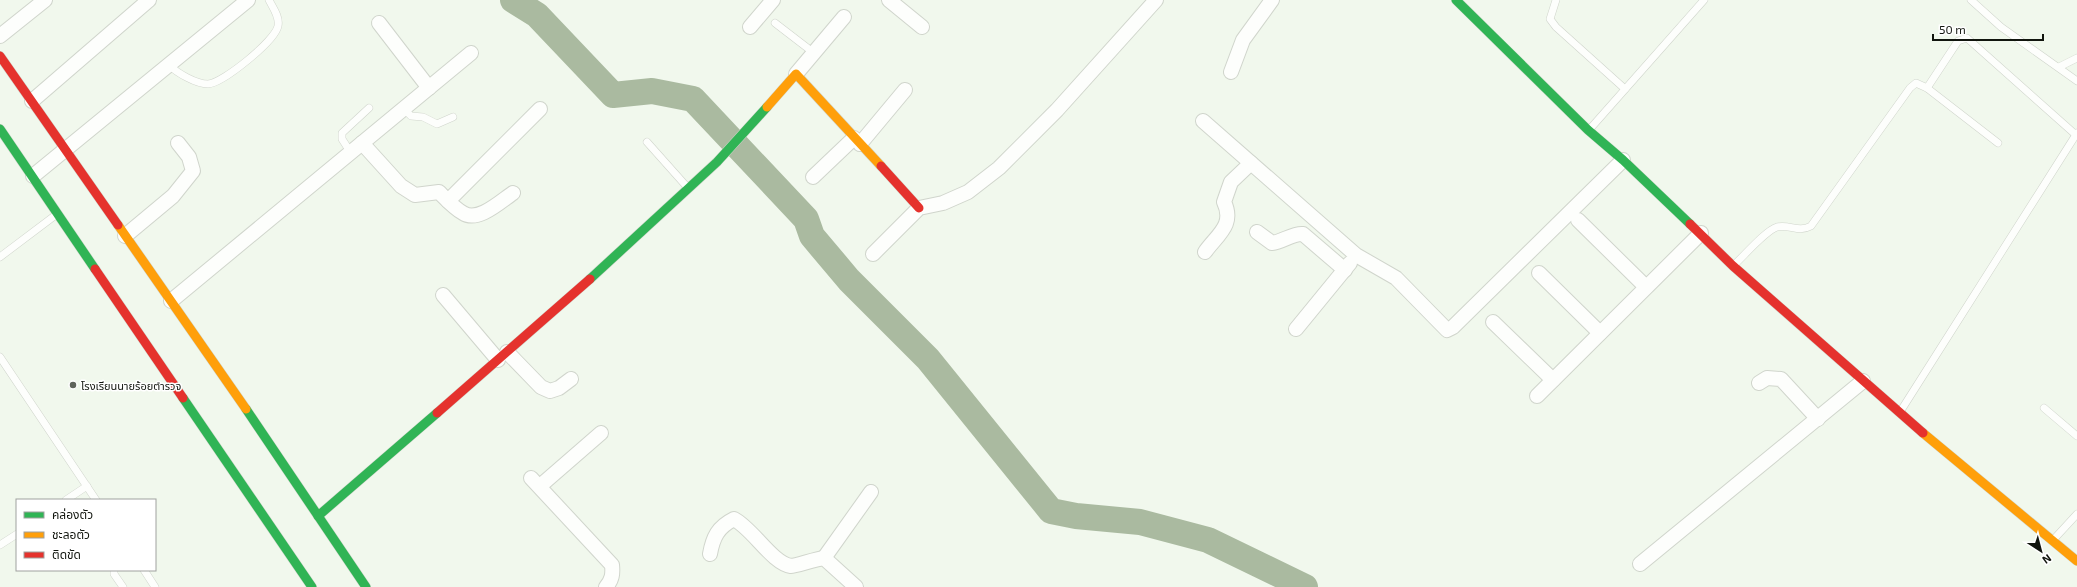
<svg xmlns="http://www.w3.org/2000/svg" width="2077" height="587" font-family="'Exo 2','Noto Sans Thai',sans-serif">
  <style>
    .lines { fill: none; stroke-linecap: round; stroke-linejoin: round }
    .river { stroke: #aabaa0; stroke-width: 26 }
    .lane-casing { stroke: #d0d5cc; stroke-width: 8 }
    .street-casing { stroke: #d0d5cc; stroke-width: 16 }
    .fast-casing { stroke: #d0d5cc; stroke-width: 10 }
    .slow-casing { stroke: #d0d5cc; stroke-width: 10 }
    .jam-casing { stroke: #d0d5cc; stroke-width: 10 }
    .lane { stroke: #fdfefc; stroke-width: 7 }
    .street { stroke: #fdfefc; stroke-width: 14 }
    .fast { stroke: #30b455; stroke-width: 9 }
    .slow { stroke: #ff9f0a; stroke-width: 9 }
    .jam { stroke: #e5322d; stroke-width: 9 }
    .poi-dot { fill: #5f645c; stroke: #fff; stroke-width: 1.5 }
    .labels { text-anchor: middle; dominant-baseline: central; stroke-width: 3; stroke-linejoin: round; paint-order: stroke }
    .poi-label { font-size: 11px; fill: #11150e; stroke: #fff; text-anchor: start }
  </style>
  <rect width="100%" height="100%" fill="#f1f8ed"/>
  <g class="lines">
    <path class="river" d="M513,0L537,15L613,95L652,91L693,99L806,219L812,236L849,280L928,359L1051,511L1076,516L1140,522L1208,540L1305,587"/>
    <defs>
      <g id="lane">
        <path d="M1556,0L1550,19L1556,27L1625,89"/>
        <path d="M1971,0L2001,27L2077,81"/>
        <path d="M775,23L814,53"/>
        <path d="M169,65C177,73 196,84 208,84C223,83 275,41 278,26C280,17 273,8 269,0"/>
        <path d="M2059,67L2077,58"/>
        <path d="M1927,88L1958,41L1967,38L2076,135"/>
        <path d="M404,109L411,116L423,117L437,124L453,117"/>
        <path d="M1589,130L1704,0"/>
        <path d="M647,142L688,188"/>
        <path d="M351,153L342,139V133L369,108"/>
        <path d="M0,257L57,214"/>
        <path d="M1734,265C1745,255 1765,231 1777,227C1790,224 1798,233 1811,226L1910,88L1916,83L1927,88L1998,143"/>
        <path d="M0,357L96,500"/>
        <path d="M2044,408L2077,436"/>
        <path d="M1900,412L2077,133"/>
        <path d="M66,500L87,486"/>
        <path d="M2054,539L2077,514"/>
        <path d="M0,545L17,534"/>
        <path d="M114,570V574L123,587"/>
        <path d="M144,570L155,587"/>
      </g>
      <g id="street">
        <path d="M889,0L922,27"/>
        <path d="M379,23L429,88"/>
        <path d="M750,27L773,0"/>
        <path d="M0,36L45,0"/>
        <path d="M1231,72L1243,40L1272,0"/>
        <path d="M796,74L844,17"/>
        <path d="M32,101L149,0"/>
        <path d="M1203,121L1356,255L1396,278L1447,330L1453,327L1623,160"/>
        <path d="M362,143L401,186L415,195L439,192C446,199 454,208 463,213C478,223 501,201 513,193"/>
        <path d="M860,144L905,90"/>
        <path d="M33,176L248,0"/>
        <path d="M813,177L854,138"/>
        <path d="M448,201L540,109"/>
        <path d="M1578,220L1646,287"/>
        <path d="M1257,232L1272,243C1282,242 1293,233 1303,234L1345,270"/>
        <path d="M125,236L173,196L193,171L189,157L178,143"/>
        <path d="M1205,252C1217,235 1235,225 1224,202L1231,182L1251,163"/>
        <path d="M873,254L919,208L943,203L968,192L999,168L1057,110L1156,0"/>
        <path d="M1539,273L1600,333"/>
        <path d="M443,295L498,360"/>
        <path d="M171,301L471,53"/>
        <path d="M1493,322L1553,380"/>
        <path d="M1296,329L1350,263"/>
        <path d="M507,352L541,387L550,391L559,388L571,379"/>
        <path d="M1759,383L1767,378L1781,379L1818,419"/>
        <path d="M1537,396L1701,233"/>
        <path d="M531,478L612,565C613,574 612,580 606,587"/>
        <path d="M540,486L601,433"/>
        <path d="M710,554C713,537 718,527 734,519C753,529 772,563 791,566C795,566 816,559 824,558L856,587"/>
        <path d="M824,558L871,492"/>
        <path d="M1640,564L1863,381"/>
      </g>
      <g id="fast">
        <path d="M1456,0L1588,130L1623,160L1690,224"/>
        <path d="M0,129L95,269"/>
        <path d="M590,279L717,162L767,107"/>
        <path d="M183,398L312,587"/>
        <path d="M246,409L366,587"/>
        <path d="M318,516L437,413"/>
      </g>
      <g id="slow">
        <path d="M767,107L796,74L881,166"/>
        <path d="M118,225L246,409"/>
        <path d="M1923,433L2077,561"/>
      </g>
      <g id="jam">
        <path d="M0,56L118,225"/>
        <path d="M881,166L919,208"/>
        <path d="M1690,224L1733,266L1923,433"/>
        <path d="M95,269L183,398"/>
        <path d="M437,413L590,279"/>
      </g>
    </defs>
    <use href="#lane" class="lane-casing"/>
    <use href="#street" class="street-casing"/>
    <use href="#fast" class="fast-casing"/>
    <use href="#slow" class="slow-casing"/>
    <use href="#jam" class="jam-casing"/>
    <use href="#lane" class="lane"/>
    <use href="#street" class="street"/>
    <use href="#fast" class="fast"/>
    <use href="#slow" class="slow"/>
    <use href="#jam" class="jam"/>
  </g>
  <circle class="poi-dot" cx="73" cy="385" r="4"/>
  <g class="labels">
    <g class="poi-label">
      <text x="81" y="385">โรงเรียนนายร้อยตำรวจ</text>
    </g>
  </g>
  <rect x="16" y="499" width="140" height="72" fill="#ffffff" stroke="#a0a19f"/>
  <rect x="24" y="512" width="20" height="6" fill="#30b455" stroke="#a0a19f"/>
  <text x="52" y="519" font-size="12" fill="#11150e">คล่องตัว</text>
  <rect x="24" y="532" width="20" height="6" fill="#ff9f0a" stroke="#a0a19f"/>
  <text x="52" y="539" font-size="12" fill="#11150e">ชะลอตัว</text>
  <rect x="24" y="552" width="20" height="6" fill="#e5322d" stroke="#a0a19f"/>
  <text x="52" y="559" font-size="12" fill="#11150e">ติดขัด</text>
  <g transform="translate(2041 551) rotate(144)" stroke="#ffffff" stroke-width="3" paint-order="stroke">
  <path d="M0-3L7 15L0 10L-7 15Z" fill="#11150e"/>
  <text y="-6" font-size="11" font-weight="bold" text-anchor="middle" fill="#11150e">N</text>
  </g>
  <path d="M1933 34v6h110v-6" fill="none" stroke="#11150e" stroke-width="2"/>
  <text x="1939" y="34" font-size="12" fill="#11150e" stroke="#ffffff" stroke-width="3" paint-order="stroke">50 m</text>
</svg>
